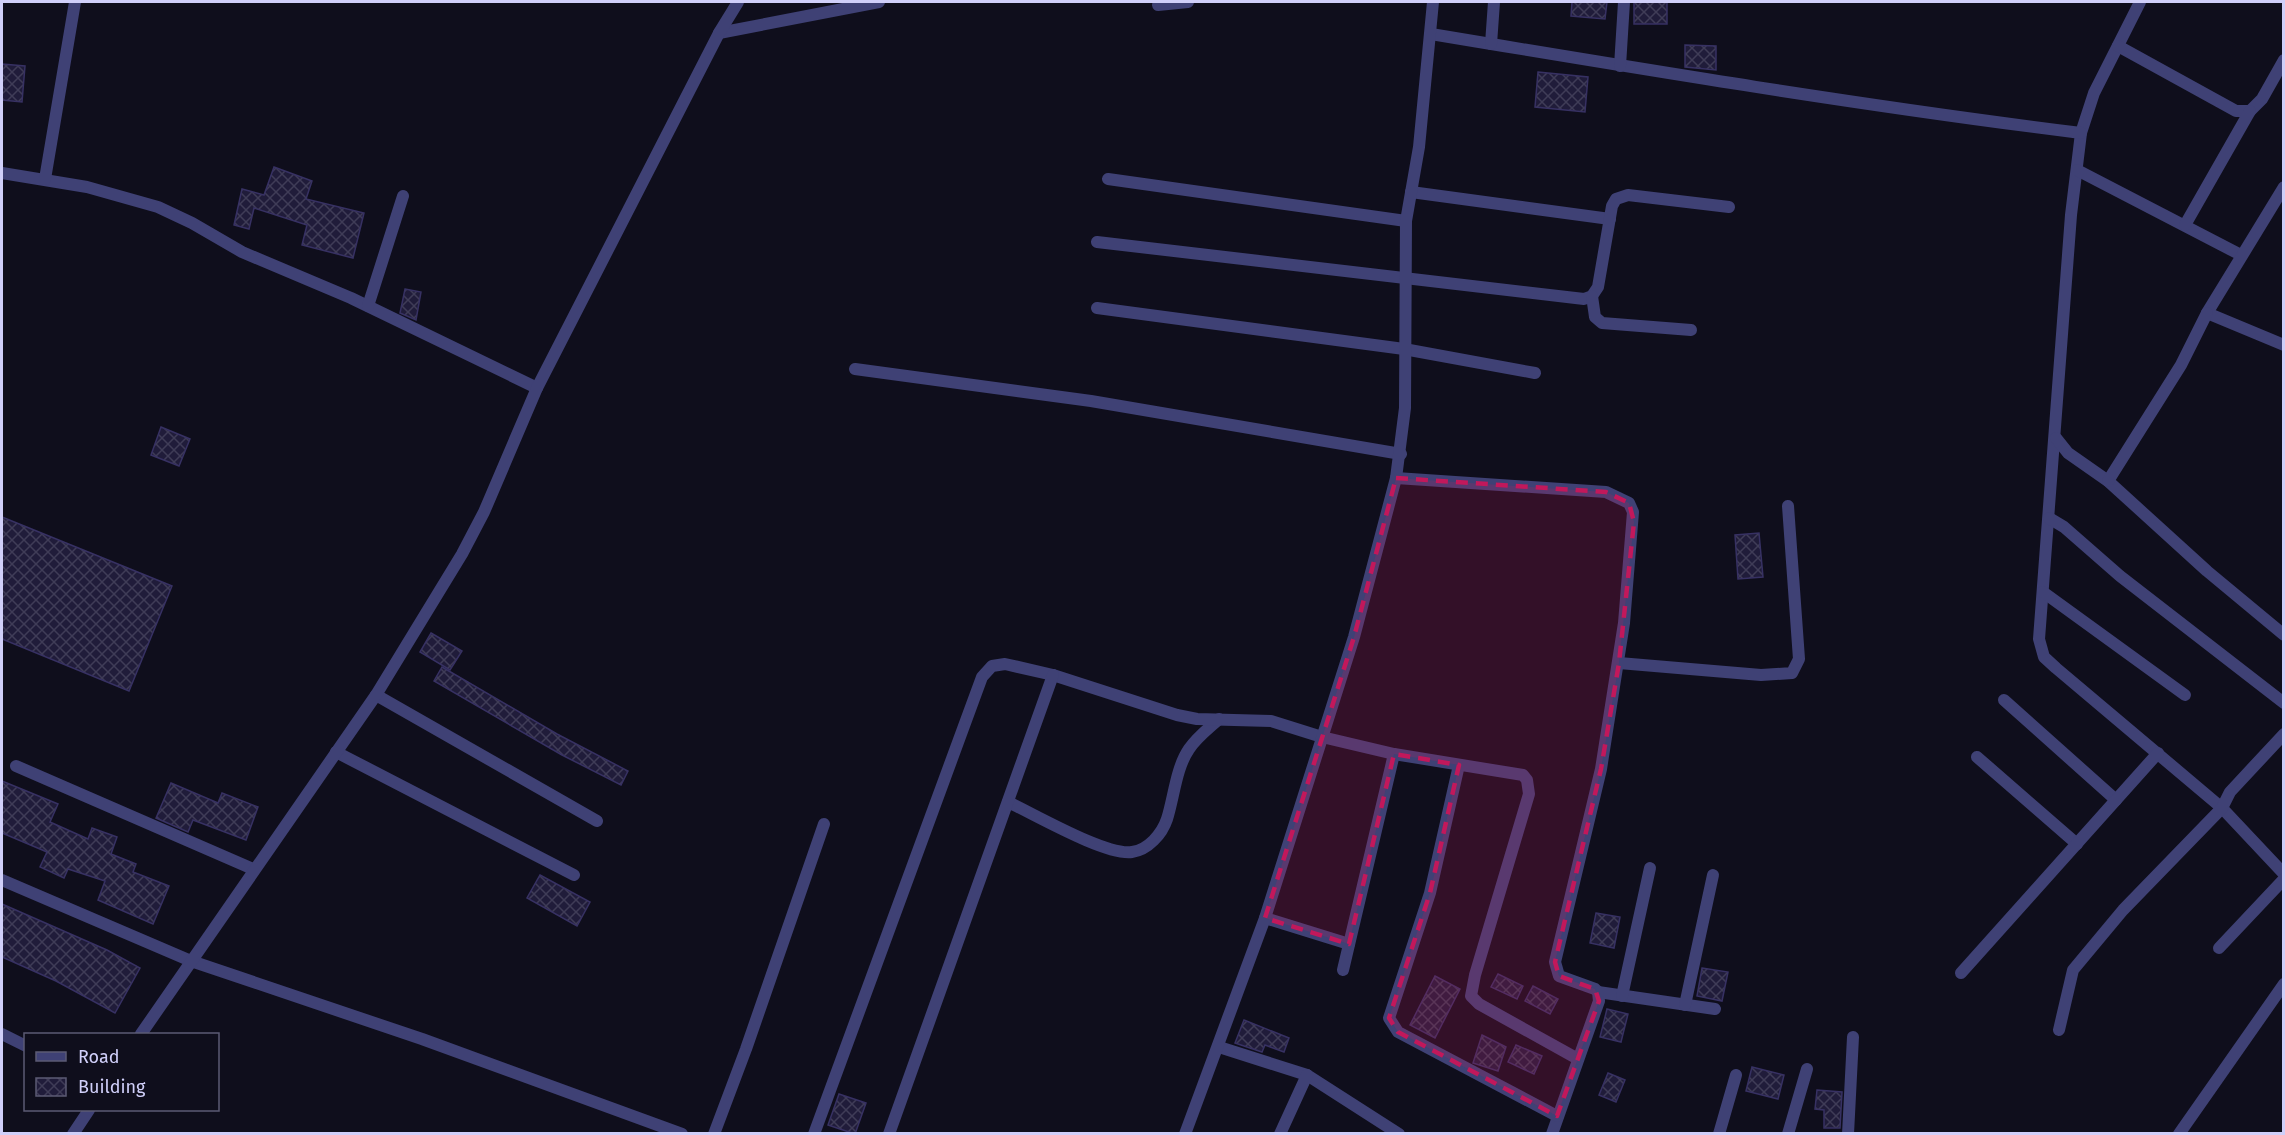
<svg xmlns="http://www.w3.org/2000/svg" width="2285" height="1135" font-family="'Fira Sans',sans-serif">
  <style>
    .building { fill: url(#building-cross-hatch); stroke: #373163; stroke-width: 1.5 }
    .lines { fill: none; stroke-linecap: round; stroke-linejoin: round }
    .minor { stroke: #3f4175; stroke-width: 12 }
    .marked { fill: #c2185b; fill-opacity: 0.2; stroke: #c2185b; stroke-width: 4.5; stroke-dasharray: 12 8; stroke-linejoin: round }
  </style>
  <defs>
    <pattern id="building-cross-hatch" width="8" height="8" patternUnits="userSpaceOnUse" patternTransform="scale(1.5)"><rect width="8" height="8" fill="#201c3a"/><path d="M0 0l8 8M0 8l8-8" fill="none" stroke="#3f3c57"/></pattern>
  </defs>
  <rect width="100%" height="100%" fill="#0f0e1c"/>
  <g class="building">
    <path d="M1572,2H1607L1605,19L1571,16Z"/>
    <rect x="1634" y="2" width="33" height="22"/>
    <path d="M1685,45L1716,46V70L1685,67Z"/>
    <path d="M2,64L25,66L22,102L2,100Z"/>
    <path d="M1538,72L1588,77L1585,112L1535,107Z"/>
    <path d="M274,167L312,181L306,199L364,213L353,258L302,245L307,225L254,208L249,229L234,225L242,189L264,195Z"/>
    <path d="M405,289L421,292L416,320L400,313Z"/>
    <path d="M161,427L190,439L179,466L151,455Z"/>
    <path d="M2,517L172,586L129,691L2,639Z"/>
    <path d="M1759,533L1763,577L1738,579L1735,535Z"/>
    <path d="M431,633L462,651L450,670L420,652Z"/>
    <path d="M442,667L557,734L628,771L621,785L562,755L434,681Z"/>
    <path d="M2,781L58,804L50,822L88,839L92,828L117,837L111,854L136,864L133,872L169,886L153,924L98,900L105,881L68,869L64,878L40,867L47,852L2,833Z"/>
    <path d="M171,783L218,803L222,793L258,807L246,840L193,820L188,832L156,818Z"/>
    <path d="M540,875L590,902L577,926L527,898Z"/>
    <path d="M2,904L107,950L140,968L115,1013L56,981L2,957Z"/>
    <path d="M1596,913L1620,917L1614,948L1590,943Z"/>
    <path d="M1702,968L1728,972L1722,1001L1697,996Z"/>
    <path d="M1498,974L1523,986L1517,999L1491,987Z"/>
    <path d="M1435,976L1460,989L1435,1038L1410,1025Z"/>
    <path d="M1533,986L1558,999L1550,1014L1525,1001Z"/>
    <path d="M1607,1009L1628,1014L1621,1042L1600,1037Z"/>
    <path d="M1244,1020L1289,1038L1284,1052L1265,1045L1262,1052L1235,1043Z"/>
    <path d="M1482,1035L1506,1047L1498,1071L1473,1063Z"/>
    <path d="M1516,1045L1542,1056L1534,1074L1508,1062Z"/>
    <path d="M1752,1067L1784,1075L1778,1099L1746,1091Z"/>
    <path d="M1608,1073L1625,1080L1616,1102L1599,1095Z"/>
    <path d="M1817,1090L1842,1092L1840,1128H1824V1110L1815,1109Z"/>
    <path d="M839,1094L866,1103L855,1134L828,1125Z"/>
  </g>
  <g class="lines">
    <g class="minor">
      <path d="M2140,2L2094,93L2081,133L2071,215L2039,639L2044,657L2056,668L2222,808L2284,874"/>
      <path d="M1158,5L1188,2"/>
      <path d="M719,33L879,2"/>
      <path d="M1431,34C1647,70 1864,106 2081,133"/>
      <path d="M1491,44L1494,2"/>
      <path d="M2118,46L2236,111H2250L2262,99L2284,60"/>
      <path d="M1620,66L1624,2"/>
      <path d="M2077,170L2241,255"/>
      <path d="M2,173L87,187L158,207L192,223L242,252L351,298L537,388"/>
      <path d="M45,179L75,2"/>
      <path d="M1108,179L1406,221"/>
      <path d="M2284,187L2207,313L2284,345"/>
      <path d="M1411,192L1610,219"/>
      <path d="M2185,225L2250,111"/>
      <path d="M1097,242L1584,299L1592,296L1598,287L1612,206L1616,199L1628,195L1729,207"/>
      <path d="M1592,296L1595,317L1602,323L1691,330"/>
      <path d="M368,306L403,196"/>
      <path d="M1097,308L1404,349L1535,373"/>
      <path d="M855,369L1091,401L1401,454"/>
      <path d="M2056,438L2068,453L2108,481L2207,571L2284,635"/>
      <path d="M1396,478L1606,492L1629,503L1633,512L1624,623L1601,769L1555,962L1559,976L1595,989L1598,992L1599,1001L1552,1134"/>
      <path d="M2108,481L2181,365L2207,313"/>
      <path d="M2049,518L2064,527L2120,576L2284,703"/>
      <path d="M2043,592L2185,695"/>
      <path d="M1619,663L1761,675L1792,673L1799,659L1788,506"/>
      <path d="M376,695L597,821"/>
      <path d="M2004,700L2116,800"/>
      <path d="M336,752L574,875"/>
      <path d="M1977,757L2077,844"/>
      <path d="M1459,765L1430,893L1389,1018L1398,1032L1557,1116"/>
      <path d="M16,766L253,869"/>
      <path d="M1008,802C1034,814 1106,856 1132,852C1148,850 1162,834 1167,819C1174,797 1176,768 1189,749C1197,737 1208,729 1219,719"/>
      <path d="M2,880L191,961L422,1039L682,1134"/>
      <path d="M1265,918L1349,944"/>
      <path d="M2219,948L2284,879"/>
      <path d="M1343,970L1394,754"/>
      <path d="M1961,973L2158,753"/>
      <path d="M1598,992L1715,1009"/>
      <path d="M1622,996L1650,868"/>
      <path d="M1685,1005L1713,875"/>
      <path d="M2059,1030L2073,970L2123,910L2222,808L2230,792L2284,734"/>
      <path d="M2,1034L26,1046"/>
      <path d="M141,1034L376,695L462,554L484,512L537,388L719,33L738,2"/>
      <path d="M1219,1047L1307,1075L1399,1134"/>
      <path d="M73,1134L89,1110"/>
      <path d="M714,1134L746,1049L824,824"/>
      <path d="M814,1134L982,677L992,666L1005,664L1053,675L1177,715L1197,719L1271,721L1322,737L1394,754L1523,775L1527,780L1529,794L1475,975L1471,996L1479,1004L1578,1059"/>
      <path d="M889,1134L1053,675"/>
      <path d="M1185,1134L1265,918L1354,637L1396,478L1405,408L1406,221L1419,147L1433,2"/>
      <path d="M1280,1134L1307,1075"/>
      <path d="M1719,1134L1736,1075"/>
      <path d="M1788,1134L1807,1069"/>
      <path d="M1848,1134L1853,1037"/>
      <path d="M2179,1134L2284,984"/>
    </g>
  </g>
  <path class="marked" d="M1396,478L1606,492L1629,503L1634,522L1619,663L1601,769L1555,962L1559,976L1595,989L1599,1001L1557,1116L1398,1032L1389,1018L1430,893L1459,765L1394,754L1349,944L1265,918L1354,637Z"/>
  <rect width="2285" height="1135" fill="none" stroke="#d0cff9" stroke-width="6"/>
  <rect x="24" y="1033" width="195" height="78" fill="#0f0e1c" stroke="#5c5b74" stroke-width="1.5"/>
  <rect x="36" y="1052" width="30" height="9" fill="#3f4175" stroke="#5c5b74" stroke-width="1.5"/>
  <text x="78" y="1063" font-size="18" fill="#d0cff9">Road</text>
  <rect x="36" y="1078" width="30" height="18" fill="url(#building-cross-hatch)" stroke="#5c5b74" stroke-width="1.5"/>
  <text x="78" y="1093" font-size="18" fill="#d0cff9">Building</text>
</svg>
